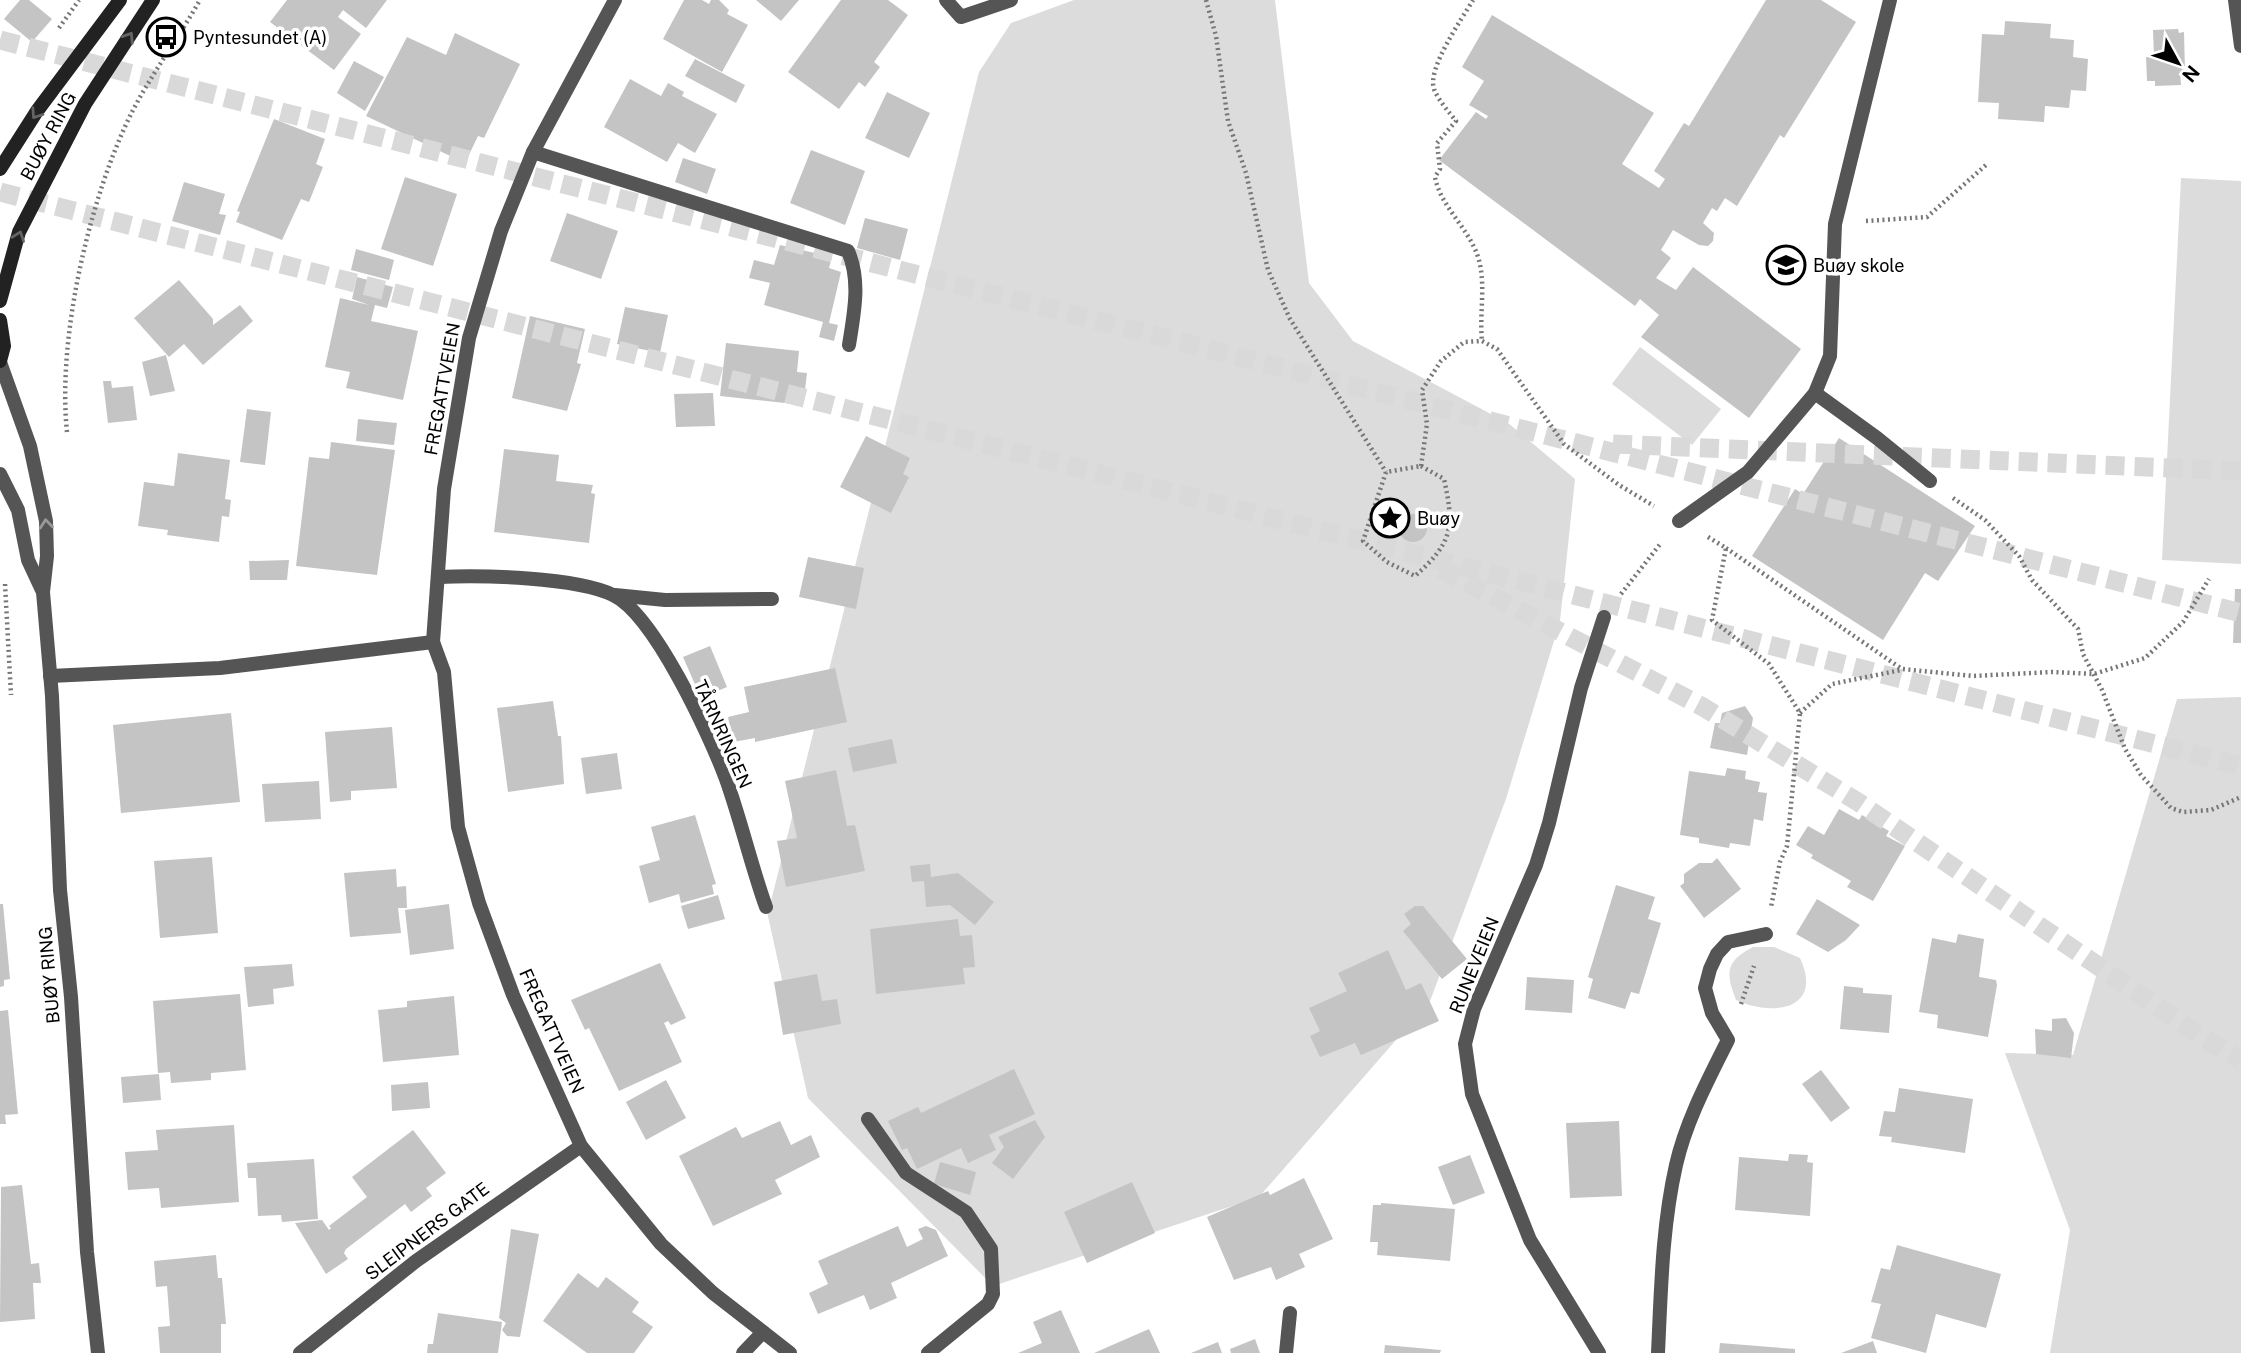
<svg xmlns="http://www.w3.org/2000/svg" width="2241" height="1353" font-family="'Public Sans',sans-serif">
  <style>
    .green { fill: #dcdcdc }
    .building { fill: #c4c4c4 }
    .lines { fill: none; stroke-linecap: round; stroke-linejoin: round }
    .trunk-tunnel { stroke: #d9d9d9; stroke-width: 19; stroke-dasharray: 19 10; stroke-linecap: butt }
    .path { stroke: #777; stroke-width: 4.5; stroke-dasharray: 2 3.5; stroke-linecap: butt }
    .service { stroke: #555; stroke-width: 14 }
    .minor { stroke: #555; stroke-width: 14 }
    .secondary { stroke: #222; stroke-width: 14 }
    .oneway { stroke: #646464 }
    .oneway2 { stroke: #999 }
    .labels { text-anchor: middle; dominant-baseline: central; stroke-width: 7; stroke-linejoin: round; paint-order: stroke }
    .poi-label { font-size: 18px; fill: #000; stroke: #fff; text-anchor: start }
    .street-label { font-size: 18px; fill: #000; stroke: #fff }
  </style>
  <rect width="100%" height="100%" fill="#fff"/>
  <g class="green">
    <path d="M1074,0H1275L1309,283L1353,341L1508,423L1575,479L1560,621L1506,799L1430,1001L1259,1197L993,1286L808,1098L766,907L771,901L979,72L1011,23Z"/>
    <path d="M2181,178L2241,181V564L2162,560Z"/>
    <path d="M1640,347L1721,409L1692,445L1612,384Z"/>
    <path d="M2241,697V1353H2050L2070,1230L2005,1053L2073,1055L2177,699Z"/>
    <path d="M1753,947H1774L1800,958C1824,1010 1772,1017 1736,1000C1725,972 1726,961 1753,947Z"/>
  </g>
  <g class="building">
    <path d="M20,0H29L52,19L32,42L4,19Z"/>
    <path d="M287,0H387L366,28L343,10L338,17L361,34L334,70L270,22Z"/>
    <path d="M684,0H702L709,4L711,0H719L729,10L727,14L748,25L722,72L663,39Z"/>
    <path d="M756,0H799L781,21Z"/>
    <path d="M841,0H888L908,15L874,62L880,67L865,87L859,82L839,109L788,72Z"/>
    <path d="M1766,0H1821L1856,22L1784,138L1780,135L1737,206L1725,198L1717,211L1712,208L1703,223L1714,233L1713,241L1708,246L1699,245L1673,230L1661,250L1671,258L1656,278L1676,290L1693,267L1801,349L1749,418L1641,337L1659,315L1640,299L1635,306L1439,160L1476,112L1486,119L1488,116L1469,105L1484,81L1462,67L1492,15L1654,113L1622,164L1659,188L1665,179L1654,171L1684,123L1689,126Z"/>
    <path d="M2005,21L2051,24L2050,38L2074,40L2073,57L2088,59L2086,91L2071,90L2069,108L2045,106L2044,122L1998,119L1999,103L1978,102L1982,34L2004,35Z"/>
    <path d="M2178,29L2179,33L2184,32L2185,72H2180L2181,85L2155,86V81H2147L2146,57L2154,56L2153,30Z"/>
    <path d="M455,33L520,64L484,138L478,136L465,163L366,116L407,37L446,55Z"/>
    <path d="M695,59L745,85L736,103L685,76Z"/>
    <path d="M354,61L384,77L365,111L337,93Z"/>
    <path d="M630,79L661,96L668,83L684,92L682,96L717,114L695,153L678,143L667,162L604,127Z"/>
    <path d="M887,92L930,113L909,158L865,138Z"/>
    <path d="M274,119L325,139L316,164L323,167L309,202L301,199L282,240L236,222L240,212L237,211Z"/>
    <path d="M811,150L865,171L845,225L790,203Z"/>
    <path d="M683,158L716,169L707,194L675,182Z"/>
    <path d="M405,177L457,194L433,266L381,249Z"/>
    <path d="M184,182L225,194L219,214L226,215L220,235L172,221Z"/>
    <path d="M567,213L618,231L601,279L550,261Z"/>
    <path d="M865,218L908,229L900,260L857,248Z"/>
    <path d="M780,245L832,257L829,268L841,272L829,323L838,325L834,341L819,337L823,322L764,305L770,283L749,278L754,260L774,265Z"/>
    <path d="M356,249L394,260L389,280L351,270Z"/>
    <path d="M357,277L393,287L387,308L375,305L371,321L418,331L403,400L346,388L350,372L325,367L340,298L369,305L352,299Z"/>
    <path d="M179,280L213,319V325L240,305L253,321L203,365L184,344L169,357L134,318Z"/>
    <path d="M625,307L668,315L660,353L617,344Z"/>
    <path d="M530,316L585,329L577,363L581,364L567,411L512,398Z"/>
    <path d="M726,343L799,351L797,372L807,373L804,398L795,397L794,404L720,396Z"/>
    <path d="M166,355L175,391L150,396L142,362Z"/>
    <path d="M103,381H111L112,388L133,386L137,420L108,423Z"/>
    <path d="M713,393L715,426L676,427L674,394Z"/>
    <path d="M247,409L271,412L265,465L240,462Z"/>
    <path d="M358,419L397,423L394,445L356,441Z"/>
    <path d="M866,436L910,458L903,474L909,477L891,513L840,487Z"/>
    <path d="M1839,438L1975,526L1938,581L1925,573L1883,640L1752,556L1795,489L1803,494Z"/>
    <path d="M331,442L395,450L377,575L296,566L309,457L329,459Z"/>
    <path d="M504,449L559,455L556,481L593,485L591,493L595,494L589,543L494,532Z"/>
    <path d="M178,453L230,460L225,499L231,500L229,517L222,516L219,542L167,535L168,530L138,526L144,482L174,486Z"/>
    <circle cx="1413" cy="528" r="14"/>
    <path d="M808,557L864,568L856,609L799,597Z"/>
    <path d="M289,560L287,580H250L249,561Z"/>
    <path d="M2235,589H2241V643H2233Z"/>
    <path d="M710,646L727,687L701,698L683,657Z"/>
    <path d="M835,668L847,722L755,742V738L733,742L728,717L749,712L744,687Z"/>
    <path d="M553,701L558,736H561L564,784L508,792L497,708Z"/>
    <path d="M1745,706L1753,718L1747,755L1710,748L1715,723H1720L1722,713Z"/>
    <path d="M231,713L240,802L121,813L113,725Z"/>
    <path d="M392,727L397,788L351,791V800L330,802L325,732Z"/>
    <path d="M892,739L897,763L853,772L848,748Z"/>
    <path d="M617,753L622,789L586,794L581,758Z"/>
    <path d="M1727,768L1746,771L1745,779L1760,782L1758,792L1767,793L1763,821L1754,819L1750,846L1730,843L1729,848L1699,843V838L1680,835L1689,771L1725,776Z"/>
    <path d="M836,770L847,826L855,825L865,871L786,887L777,841L797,838L785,781Z"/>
    <path d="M319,781L321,819L265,822L262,784Z"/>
    <path d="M1839,809L1859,820L1862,815L1889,831L1886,836L1905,846L1873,901L1847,887L1851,881L1811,858L1813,855L1796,845L1808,826L1824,835Z"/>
    <path d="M695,815L716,884L712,885L714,894L681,903L679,894L649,903L639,866L660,860L651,827Z"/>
    <path d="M212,857L218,933L160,938L154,861Z"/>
    <path d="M1717,858L1741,889L1704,918L1680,886L1684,883V874L1699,863H1712Z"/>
    <path d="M930,864L931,877L958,873L994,902L975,925L950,905L926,907L924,881L912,882L910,866Z"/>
    <path d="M396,869L397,887L406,886L407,908H398L401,933L350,937L344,873Z"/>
    <path d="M1616,885L1655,897L1648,919L1661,923L1639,994L1631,992L1625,1009L1588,998L1593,979L1588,977Z"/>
    <path d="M718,895L725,919L688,929L681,906Z"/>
    <path d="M1817,899L1860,925L1846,940L1828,952L1796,934Z"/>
    <path d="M0,904H3L10,979L4,980V986L0,987Z"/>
    <path d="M449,904L454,949L410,955L405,910Z"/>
    <path d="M1415,906H1423L1467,959L1442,979L1403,931L1411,924L1404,914Z"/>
    <path d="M958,919L960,936L972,935L975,967L963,968L965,984L876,994L870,929Z"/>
    <path d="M1958,934L1984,939L1979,977L1996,980L1997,985L1988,1037L1937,1028L1938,1015L1919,1012L1932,938L1956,943Z"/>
    <path d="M1388,950L1406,990L1421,983L1439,1021L1361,1055L1355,1043L1320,1057L1310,1036L1320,1031L1309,1008L1347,991L1338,973Z"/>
    <path d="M660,963L686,1018L671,1025L668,1021L664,1023L682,1062L619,1091L589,1028L585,1030L571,1000Z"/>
    <path d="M292,964L294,986L273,989L274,1004L248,1007L244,967Z"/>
    <path d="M817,974L822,1001L837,999L841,1024L783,1035L774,982Z"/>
    <path d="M1527,977L1574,980L1572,1013L1525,1010Z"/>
    <path d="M1844,986L1863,988V993L1892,995L1889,1033L1840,1029Z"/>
    <path d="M240,994L246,1070L211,1073V1080L171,1083L170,1072L158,1073L153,1001Z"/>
    <path d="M454,996L459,1055L383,1062L378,1010L407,1007V1001Z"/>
    <path d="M8,1010L18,1114L5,1115L6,1124H0V1011Z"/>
    <path d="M2066,1018L2074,1033L2071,1058L2036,1054L2035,1029L2052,1031V1019Z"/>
    <path d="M1014,1069L1035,1114L989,1135L996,1150L968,1163L961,1148L917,1169L907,1148L902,1150L888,1121L918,1107L921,1113Z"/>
    <path d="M1821,1070L1850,1108L1831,1122L1802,1084Z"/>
    <path d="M159,1074L161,1100L123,1103L121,1077Z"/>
    <path d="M666,1080L686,1118L646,1140L626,1102Z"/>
    <path d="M428,1082L430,1108L392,1111L391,1085Z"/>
    <path d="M1899,1088L1973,1099L1965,1153L1891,1142L1892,1137L1879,1136L1884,1111L1895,1112Z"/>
    <path d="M1035,1120L1045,1137L1013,1179L992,1163L1004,1147L998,1137Z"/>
    <path d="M780,1121L791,1145L811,1135L820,1157L775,1180L782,1194L713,1226L679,1156L736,1127L742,1138Z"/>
    <path d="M1619,1121L1622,1196L1570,1198L1566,1123Z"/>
    <path d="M234,1125L239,1202L161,1208L159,1188L128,1190L125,1152L158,1150L156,1130Z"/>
    <path d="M413,1130L446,1173L426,1188L432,1196L411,1212L405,1204L346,1249L344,1253L348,1259L326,1274L295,1223L322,1220L329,1230L331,1228L329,1226L367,1197L352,1177Z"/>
    <path d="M1789,1154L1808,1155L1807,1162L1813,1163L1810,1216L1735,1210L1739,1157L1788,1161Z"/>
    <path d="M1470,1155L1485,1193L1453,1205L1438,1167Z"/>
    <path d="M314,1159L318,1219L282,1222L281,1215L258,1216L256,1178H248L247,1163Z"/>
    <path d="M940,1162L976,1172L970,1195L934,1184Z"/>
    <path d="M1304,1178L1333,1239L1299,1254L1305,1267L1276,1280L1271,1267L1234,1280L1207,1217L1268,1191L1270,1195Z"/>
    <path d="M1132,1182L1155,1233L1087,1263L1064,1212Z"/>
    <path d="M22,1185L31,1264L39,1263L41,1283H33L35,1319L0,1322L1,1187Z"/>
    <path d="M1381,1203L1455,1209L1450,1261L1377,1255L1378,1242H1370L1373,1205H1381Z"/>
    <path d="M898,1226L907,1247L923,1239L918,1229L926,1226L936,1230L948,1256L891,1283L897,1298L870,1310L864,1295L818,1314L809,1293L828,1284L818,1261Z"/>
    <path d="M511,1229L539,1234L520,1337L507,1336L502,1330L506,1323L499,1318Z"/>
    <path d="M1897,1245L2001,1274L1986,1328L1936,1314L1926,1353L1871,1338L1881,1304L1871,1302L1881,1268L1890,1270Z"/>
    <path d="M216,1255L218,1278H222L226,1324H221V1353H160L158,1327L170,1326L167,1286L156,1287L154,1261Z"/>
    <path d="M578,1273L598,1288L606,1277L639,1302L632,1312L653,1327L634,1353H587L543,1321Z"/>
    <path d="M1061,1310L1080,1353H1018L1042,1343L1033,1322Z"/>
    <path d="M438,1313L502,1322L498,1353H427L428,1344H433Z"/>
    <path d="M1149,1329L1160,1353H1094Z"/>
    <path d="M1255,1339L1260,1353H1231L1230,1349Z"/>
    <path d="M1873,1341L1877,1353H1841Z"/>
    <path d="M1218,1342L1222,1353H1191Z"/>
    <path d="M1720,1343L1795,1349V1353H1719Z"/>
    <path d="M1385,1345L1441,1350L1440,1353H1384Z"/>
  </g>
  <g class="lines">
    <g class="trunk-tunnel">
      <path d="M0,40L2241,613"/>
      <path d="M0,192L2241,766"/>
      <path d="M1613,444L2241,471"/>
      <path d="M1441,569L1703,707L1858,802L2205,1039L2241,1060"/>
    </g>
    <g class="path">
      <path d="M1206,0L1216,36L1228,121L1246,173L1268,270L1290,319L1386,472"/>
      <path d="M1473,0C1462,19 1427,68 1434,89C1438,100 1449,112 1456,121L1437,143L1440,169L1435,177C1440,205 1467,227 1477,254C1487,281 1479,312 1482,341"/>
      <path d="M59,28L79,0"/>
      <path d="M1866,221L1927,217L1986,165"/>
      <path d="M67,432C57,337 90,195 133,110C153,72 179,37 200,0"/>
      <path d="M1421,466L1427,424L1422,390L1441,361L1464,342L1482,341L1497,349L1564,444L1619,485L1654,506"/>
      <path d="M1421,466L1444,479C1455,528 1452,543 1415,576L1387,562L1363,541L1386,472Z"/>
      <path d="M1953,498L1985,520L2019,556L2032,580L2078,629L2083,654L2102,690L2125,749L2141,775L2171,808L2183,812L2211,810L2241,797"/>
      <path d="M1708,537L1726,548L1712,620L1769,664L1800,713L1787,846L1780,862L1771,907"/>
      <path d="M1726,548L1902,669L1973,676L2052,672L2094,674L2145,658L2183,622L2209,579"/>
      <path d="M5,584L11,695"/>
      <path d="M1621,594L1661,543"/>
      <path d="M1800,713L1832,684L1901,670"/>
      <path d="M1741,1004L1754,966"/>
    </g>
    <g class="service">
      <path d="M2235,0L2241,46"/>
      <path d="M1815,393L1830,356L1835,224L1890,0"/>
      <path d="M1679,521L1748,472L1815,393L1877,438L1930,481"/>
    </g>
    <g class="minor">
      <path d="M946,0L961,17L1011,0"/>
      <path d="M533,152L848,251C861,281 854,313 849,345"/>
      <path d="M0,362L30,446L46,521L47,556L43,592L52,696L60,890L71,997L87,1252L98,1353"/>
      <path d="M0,474L18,510L28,560L42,590"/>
      <path d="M439,577C481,575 576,577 613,595C654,614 710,736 726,779C741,821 751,865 766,907"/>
      <path d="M615,595L665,600L772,599"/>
      <path d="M433,642L444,672L458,827L479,903L513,995L581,1146L661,1244L713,1293L790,1353"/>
      <path d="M50,676L220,668L433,642L444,489L469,338L501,231L533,152L615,0"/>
      <path d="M868,1119L906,1173L966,1212L991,1249L993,1294L988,1304L928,1353"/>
      <path d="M300,1353L416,1261L581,1146"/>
      <path d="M743,1353L763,1332"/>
      <path d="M1286,1353L1290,1313"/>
      <path d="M1599,1353L1530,1240L1472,1094L1465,1044L1474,1009L1536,865L1549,823L1581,688L1604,617"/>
      <path d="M1658,1353C1661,1290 1662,1227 1676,1165C1686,1121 1708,1080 1728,1040L1712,1013L1705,988L1710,969L1717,954L1728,942L1766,934"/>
    </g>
    <g class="secondary">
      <path d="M0,169L37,111L120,0"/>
      <path d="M0,301L19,232L85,104L153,0"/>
      <path d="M0,320L4,346L0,361"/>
    </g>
  </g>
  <defs><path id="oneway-chevron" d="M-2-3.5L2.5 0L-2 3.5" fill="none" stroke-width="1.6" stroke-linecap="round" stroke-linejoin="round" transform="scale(1.75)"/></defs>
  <g class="oneway">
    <use href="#oneway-chevron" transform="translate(129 37) rotate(-57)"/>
    <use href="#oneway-chevron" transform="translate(36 114) rotate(124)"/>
    <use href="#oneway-chevron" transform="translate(19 236) rotate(-70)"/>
  </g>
  <use class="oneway2" href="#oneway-chevron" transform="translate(46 524) rotate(-96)"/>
  <defs>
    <symbol id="bus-ring" viewBox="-11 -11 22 22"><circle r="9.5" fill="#fff" stroke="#000" stroke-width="1.5"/><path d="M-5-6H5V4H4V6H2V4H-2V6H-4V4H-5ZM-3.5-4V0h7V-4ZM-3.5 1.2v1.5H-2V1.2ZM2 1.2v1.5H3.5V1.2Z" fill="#000"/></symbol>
    <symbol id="school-ring" viewBox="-11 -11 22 22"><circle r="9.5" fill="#fff" stroke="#000" stroke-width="1.5"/><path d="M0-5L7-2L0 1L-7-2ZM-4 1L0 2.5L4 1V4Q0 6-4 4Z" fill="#000"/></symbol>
    <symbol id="sight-ring" viewBox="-11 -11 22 22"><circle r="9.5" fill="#fff" stroke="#000" stroke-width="1.5"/><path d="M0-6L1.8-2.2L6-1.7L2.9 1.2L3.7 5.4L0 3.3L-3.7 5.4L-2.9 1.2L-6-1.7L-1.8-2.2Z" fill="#000"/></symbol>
  </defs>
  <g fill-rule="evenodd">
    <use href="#bus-ring" x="144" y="15" width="44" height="44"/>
    <use href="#school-ring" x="1764" y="243" width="44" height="44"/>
    <use href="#sight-ring" x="1368" y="496" width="44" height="44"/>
  </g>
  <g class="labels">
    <g class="poi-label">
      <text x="193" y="37">Pyntesundet (A)</text>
      <text x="1813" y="265">Buøy skole</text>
      <text x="1417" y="518">Buøy</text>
    </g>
    <g class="street-label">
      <text transform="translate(48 136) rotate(-62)">BUØY RING</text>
      <text transform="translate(442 389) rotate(-80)">FREGATTVEIEN</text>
      <text transform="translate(723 734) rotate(66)">TÅRNRINGEN</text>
      <text transform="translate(1474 965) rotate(-68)">RUNEVEIEN</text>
      <text transform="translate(49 975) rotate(-95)">BUØY RING</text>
      <text transform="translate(552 1031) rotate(66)">FREGATTVEIEN</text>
      <text transform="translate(427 1231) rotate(-37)">SLEIPNERS GATE</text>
    </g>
  </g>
  <g transform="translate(2178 63) rotate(130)" stroke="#ffffff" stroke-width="5" paint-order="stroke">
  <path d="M0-5L12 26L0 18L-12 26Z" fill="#000000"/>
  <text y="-10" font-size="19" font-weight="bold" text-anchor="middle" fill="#000000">N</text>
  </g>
</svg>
